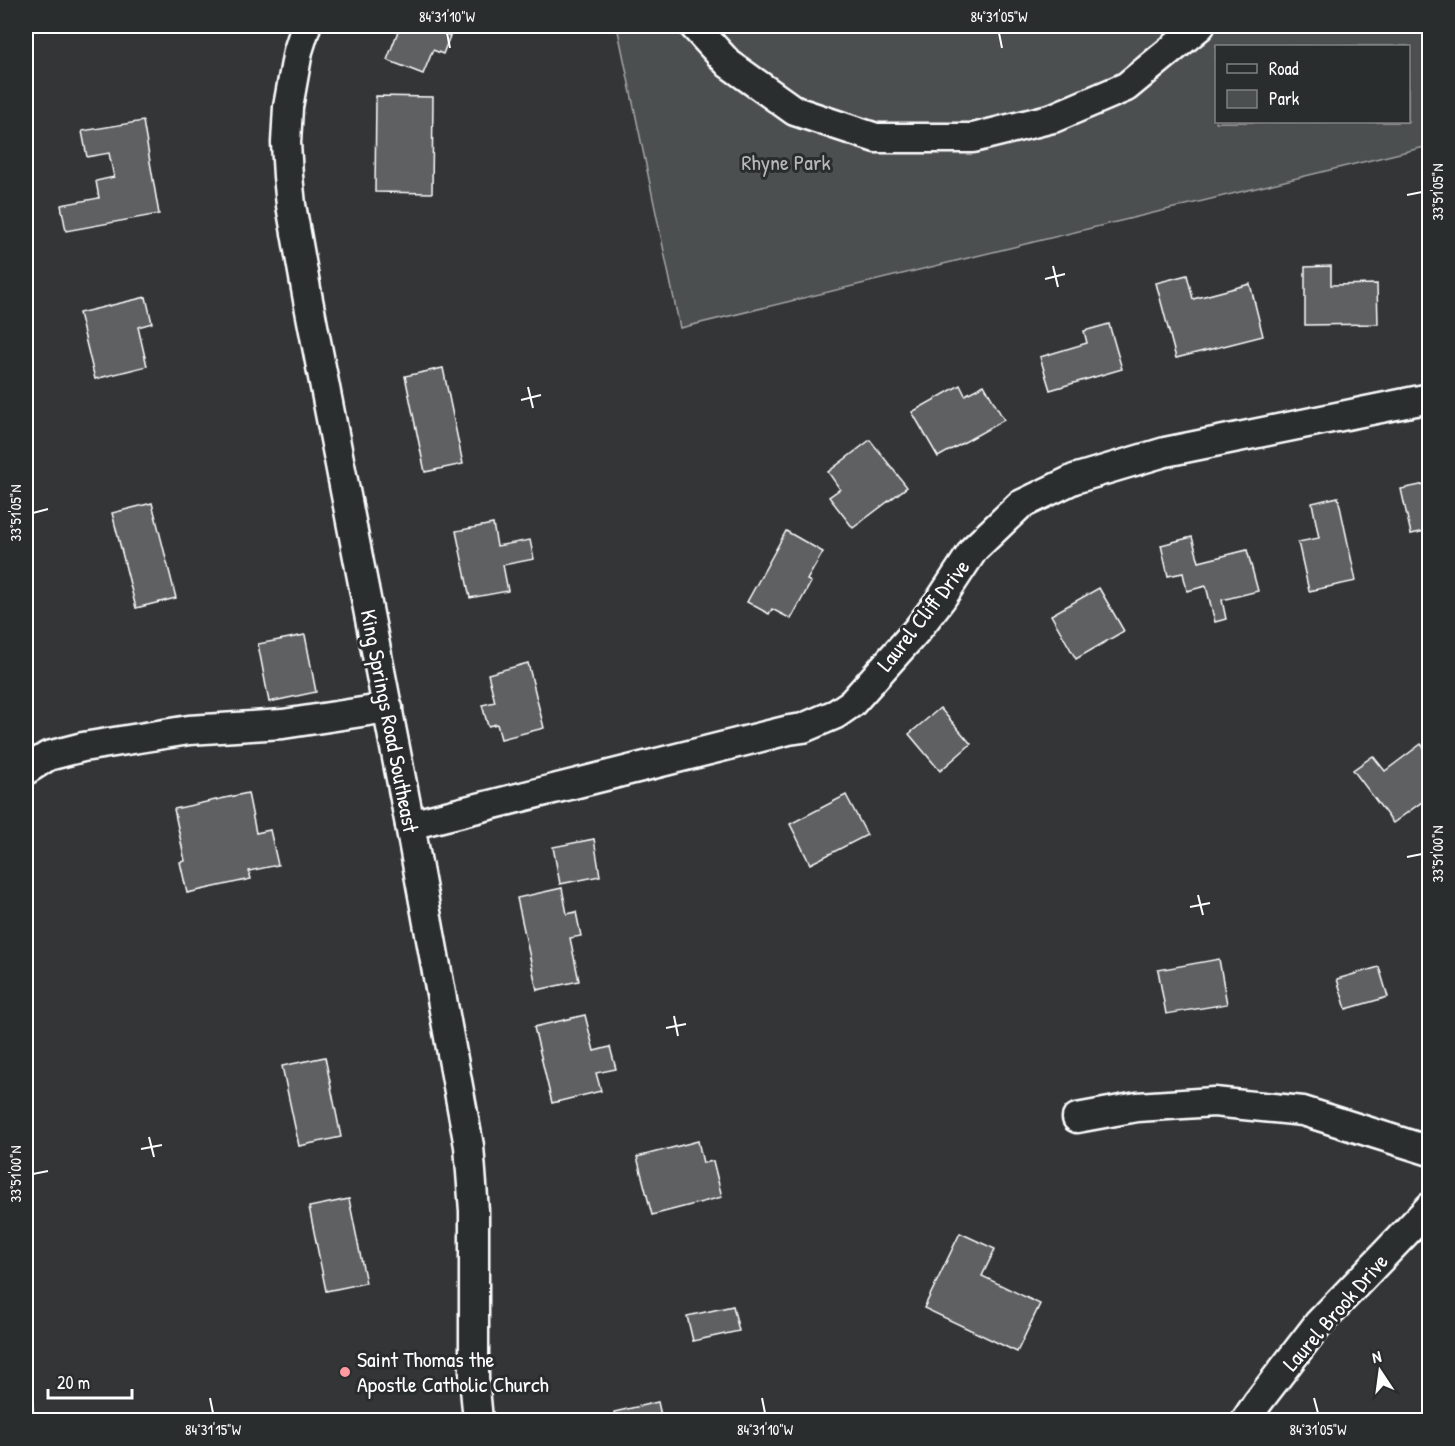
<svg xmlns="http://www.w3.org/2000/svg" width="1455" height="1446" font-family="'Patrick Hand',sans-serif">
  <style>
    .green { fill: #4c4f50; stroke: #a6a7a8; stroke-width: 1.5; fill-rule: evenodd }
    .building { fill: #5f6162; stroke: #fff; stroke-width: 1.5 }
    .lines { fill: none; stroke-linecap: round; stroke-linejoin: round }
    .minor-casing { stroke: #fff; stroke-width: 33 }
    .minor { stroke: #2a2d2e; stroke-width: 28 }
    .ticks { fill: none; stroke: #fff; stroke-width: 2 }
    .poi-dot { fill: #ff9aa2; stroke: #2a2d2e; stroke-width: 2 }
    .labels { text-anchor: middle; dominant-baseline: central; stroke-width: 6; stroke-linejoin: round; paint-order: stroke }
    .park-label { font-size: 22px; fill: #b7b9b9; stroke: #2a2d2e }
    .street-label { font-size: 22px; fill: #fff; stroke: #2a2d2e }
    .poi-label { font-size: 22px; fill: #fff; stroke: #2a2d2e; text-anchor: start }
    .neatline { fill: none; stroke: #fff; stroke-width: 2 }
    .ticks-label { font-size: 15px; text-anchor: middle; fill: #fff }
  </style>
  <rect width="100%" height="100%" fill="#333536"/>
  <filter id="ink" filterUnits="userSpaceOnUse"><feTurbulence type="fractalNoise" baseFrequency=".0167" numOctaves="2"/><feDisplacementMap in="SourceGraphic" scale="12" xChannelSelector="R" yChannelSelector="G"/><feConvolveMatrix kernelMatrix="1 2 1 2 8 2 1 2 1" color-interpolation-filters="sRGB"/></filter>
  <g filter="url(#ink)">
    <path class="green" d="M617,26H1429V146L680,328ZM1216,46H1408V122H1216Z"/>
    <g class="building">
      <path d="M400,26H444L442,33L450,36L443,54L433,50L423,74L387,60Z"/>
      <path d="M376,96L433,97L432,193L375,192Z"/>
      <path d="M143,121L159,214L66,231L61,205L99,198L96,181L114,177L109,153L87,157L82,131Z"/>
      <path d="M1331,266V285L1377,284L1378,324L1305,325V267Z"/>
      <path d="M1187,275L1193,299L1250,284L1263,336L1176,358L1156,283Z"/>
      <path d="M146,297L152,323L138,327L147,366L95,379L79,313Z"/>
      <path d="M1109,324L1122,369L1050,390L1040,357L1087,343L1084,331Z"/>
      <path d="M443,368L463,464L425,472L405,376Z"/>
      <path d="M960,385L965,395L984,385L1004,420L938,457L912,412Z"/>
      <path d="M870,440L907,487L853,528L829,497L840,489L828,472Z"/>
      <path d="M1430,483V530L1411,534L1401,489Z"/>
      <path d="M1338,497L1356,581L1309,591L1298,542L1319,538L1312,503Z"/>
      <path d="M152,503L176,598L136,608L112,513Z"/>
      <path d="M493,524L497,546L530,540L534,559L503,565L508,591L470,598L456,531Z"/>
      <path d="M786,531L823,552L807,580L811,582L791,619L772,609L769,614L747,602Z"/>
      <path d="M1192,537L1199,562L1247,550L1258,591L1222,600L1226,619L1215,622L1206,586L1187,591L1183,573L1168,576L1161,545Z"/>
      <path d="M1099,588L1124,631L1076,659L1051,615Z"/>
      <path d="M305,635L316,692L269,702L258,644Z"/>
      <path d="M528,663L544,728L501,739L497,724L488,726L482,705L495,702L488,674Z"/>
      <path d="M940,708L971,744L940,771L909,734Z"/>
      <path d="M1421,744L1430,756V796L1393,823L1353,770L1373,756L1385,771Z"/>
      <path d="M248,793L256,833L270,830L278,865L249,871L251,879L187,893L180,862L185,861L174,809Z"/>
      <path d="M846,795L867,835L810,864L790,824Z"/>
      <path d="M594,839L600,876L560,884L553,847Z"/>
      <path d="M562,888L567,914L576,912L581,936L570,938L579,981L537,990L517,898Z"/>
      <path d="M1219,959L1227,1004L1166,1014L1158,970Z"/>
      <path d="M1379,967L1388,997L1346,1009L1337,979Z"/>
      <path d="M585,1015L594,1051L610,1047L616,1069L596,1073L601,1091L552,1103L534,1027Z"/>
      <path d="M325,1057L341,1137L299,1146L282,1066Z"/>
      <path d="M698,1141L703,1163L713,1161L722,1197L652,1215L637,1157Z"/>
      <path d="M349,1199L366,1283L326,1291L309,1207Z"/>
      <path d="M960,1233L995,1249L982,1276L1040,1304L1017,1352L924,1308Z"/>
      <path d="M733,1306L739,1331L693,1341L687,1316Z"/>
      <path d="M30,1377L34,1420H26V1378Z"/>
      <path d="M658,1402L662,1420H615L614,1412Z"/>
    </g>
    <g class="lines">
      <defs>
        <g id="minor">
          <path d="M306,26L298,51L288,107L286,143L288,176L291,205L308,300L410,825L469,1146L474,1211V1378L478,1420"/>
          <path d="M694,26L729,64L795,111L876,138H973L1053,118L1126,87L1200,26"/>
          <path d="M26,770L48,756L83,747L189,730L283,724L388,708"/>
          <path d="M410,825L789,730L803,728L836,714L852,703L917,630L941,599L974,549L1020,505L1074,479L1165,452L1430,398"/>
          <path d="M1077,1118L1137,1107L1214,1102L1303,1111L1430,1151"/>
          <path d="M1246,1420L1258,1402L1318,1324L1430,1207"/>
        </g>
      </defs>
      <use href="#minor" class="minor-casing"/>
      <use href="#minor" class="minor"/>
    </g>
  </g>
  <path class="ticks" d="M447,33L450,48M999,33L1002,48M1407,195L1422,192M1053,266L1058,287M1045,279L1065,274M528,387L533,408M521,400L541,395M33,513L48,509M1407,857L1422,854M1198,895L1203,915M1190,907L1210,903M674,1016L678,1036M666,1028L686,1024M149,1137L154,1157M141,1149L162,1145M33,1174L48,1171M210,1398L213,1413M762,1398L765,1413M1314,1398L1318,1413"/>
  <circle class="poi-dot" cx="345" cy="1372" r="6"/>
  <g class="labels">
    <g class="park-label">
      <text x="786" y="162">Rhyne Park</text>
    </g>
    <g class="street-label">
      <text transform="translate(923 615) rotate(-52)">Laurel Cliff Drive</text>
      <text transform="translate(390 721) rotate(79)">King Springs Road Southeast</text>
      <text transform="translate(1335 1312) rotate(-49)">Laurel Brook Drive</text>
    </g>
    <g class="poi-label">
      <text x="357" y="1359">Saint Thomas the<tspan x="357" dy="25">Apostle Catholic Church</tspan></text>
    </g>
  </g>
  <rect width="1455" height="1446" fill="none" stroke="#2a2d2e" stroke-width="66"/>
  <rect x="1215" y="45" width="195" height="78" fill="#2a2d2e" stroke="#7f8182" stroke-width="1.5"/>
  <rect x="1227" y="64" width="30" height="9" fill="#2a2d2e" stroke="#7f8182" stroke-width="1.5"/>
  <text x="1269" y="75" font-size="18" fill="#ffffff">Road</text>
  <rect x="1227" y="90" width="30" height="18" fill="#4c4f50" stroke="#7f8182" stroke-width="1.5"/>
  <text x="1269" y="105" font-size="18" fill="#ffffff">Park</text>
  <g transform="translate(1380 1371) rotate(347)" stroke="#2a2d2e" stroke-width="4.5" paint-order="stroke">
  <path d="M0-4.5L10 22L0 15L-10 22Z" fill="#ffffff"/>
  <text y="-9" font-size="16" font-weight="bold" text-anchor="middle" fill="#ffffff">N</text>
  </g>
  <path d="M48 1389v9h84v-9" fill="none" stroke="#ffffff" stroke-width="3"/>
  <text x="57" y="1389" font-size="18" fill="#ffffff" stroke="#2a2d2e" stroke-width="4.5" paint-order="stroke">20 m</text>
  <rect x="33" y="33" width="1389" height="1380" class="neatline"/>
  <g class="ticks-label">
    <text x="447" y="22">84°31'10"W</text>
    <text x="999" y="22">84°31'05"W</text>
    <text transform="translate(1438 192) rotate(-90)" y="5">33°51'05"N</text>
    <text transform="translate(16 513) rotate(-90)" y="5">33°51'05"N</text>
    <text transform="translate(1438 854) rotate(-90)" y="5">33°51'00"N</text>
    <text transform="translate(16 1174) rotate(-90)" y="5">33°51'00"N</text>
    <text x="213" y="1435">84°31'15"W</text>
    <text x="765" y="1435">84°31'10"W</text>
    <text x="1318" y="1435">84°31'05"W</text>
  </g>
</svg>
